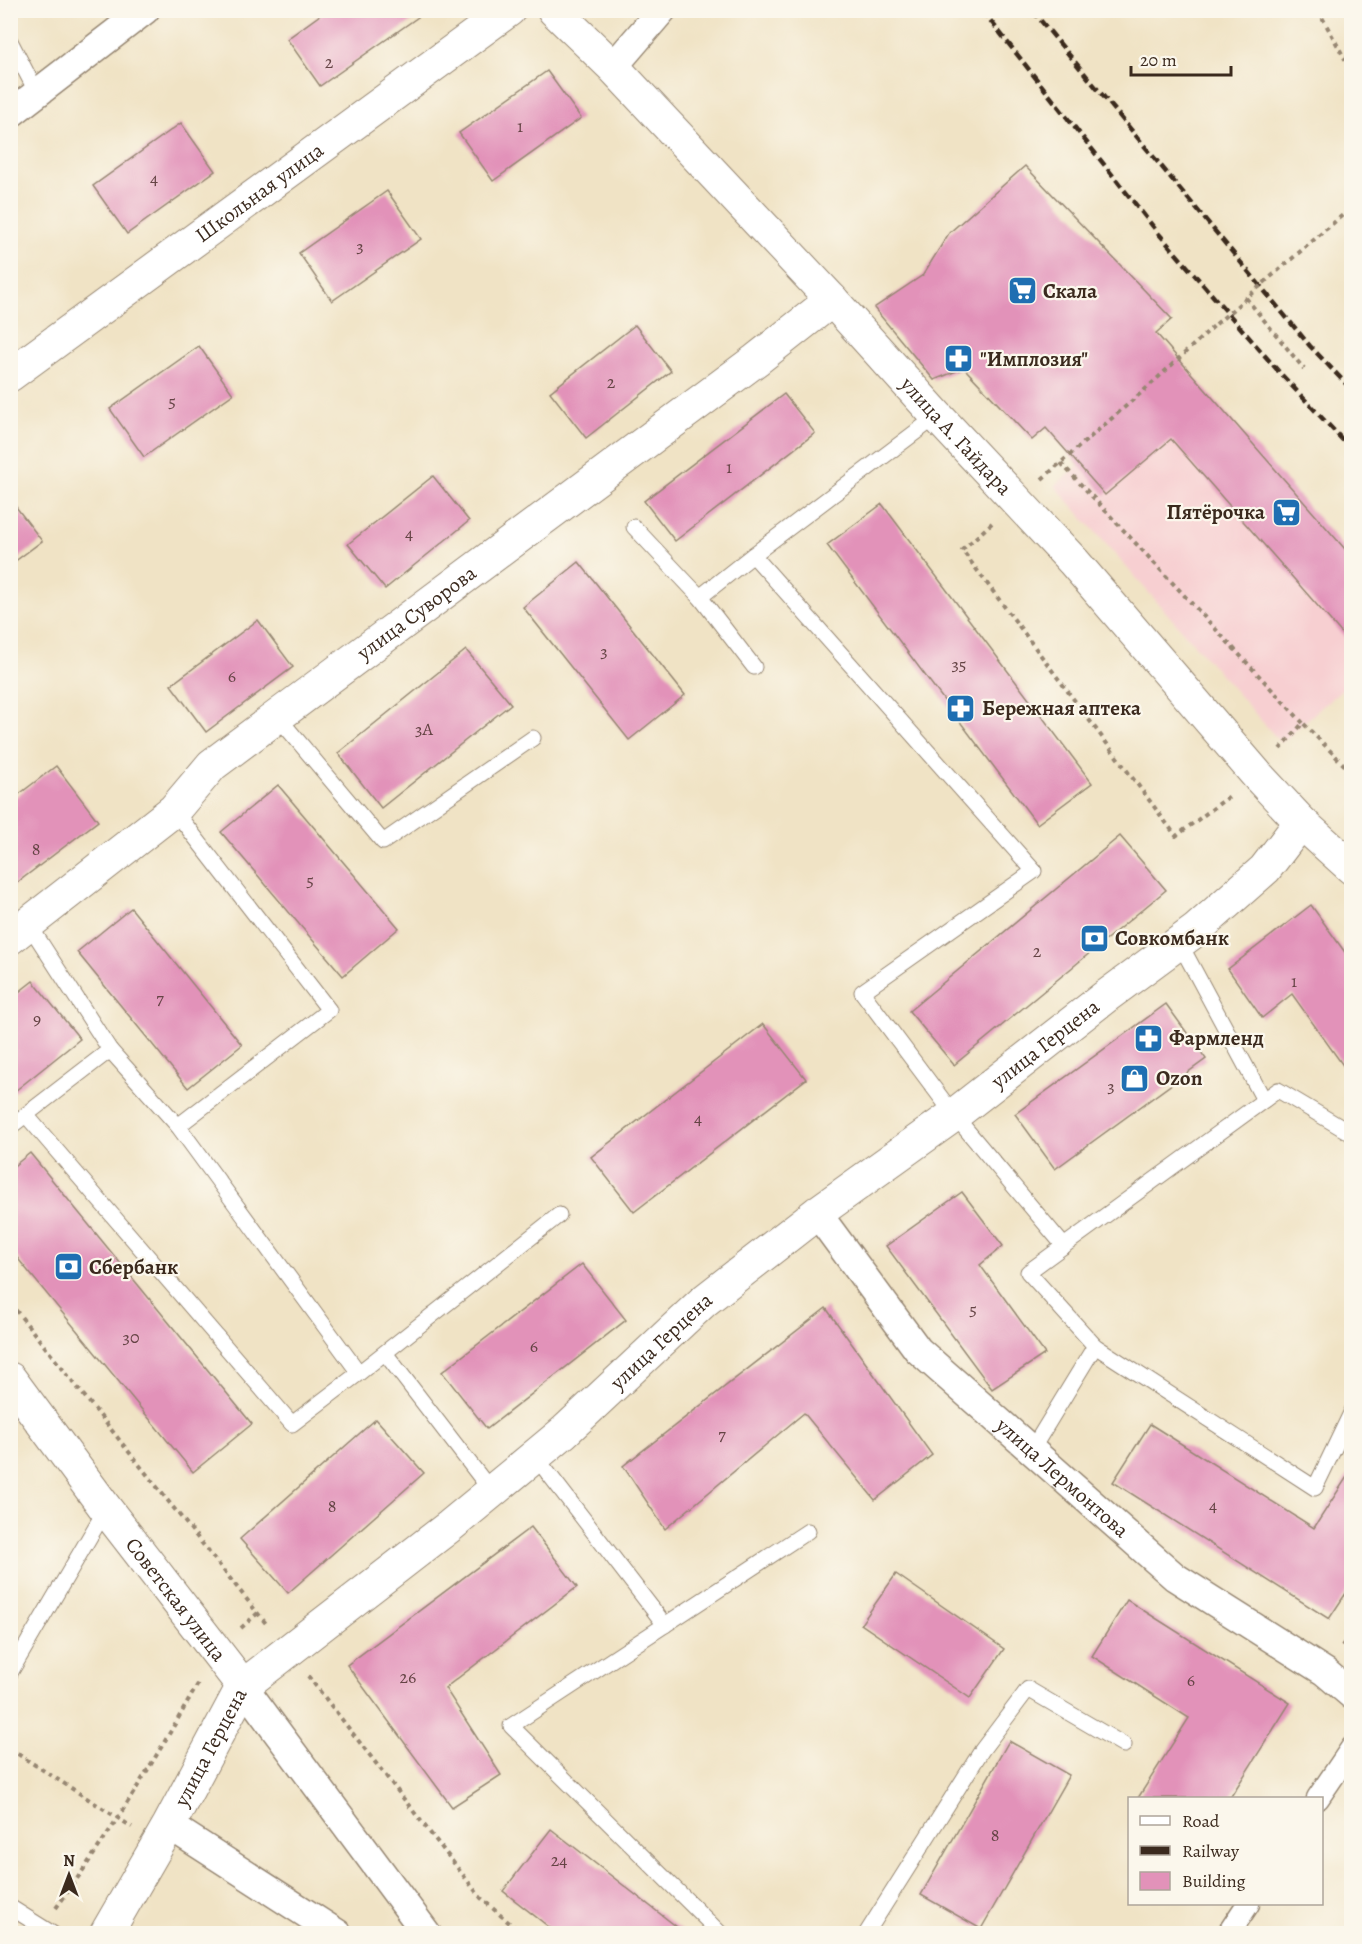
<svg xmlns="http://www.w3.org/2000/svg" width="1362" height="1944" font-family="Alegreya,serif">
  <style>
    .built { fill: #f7cfd1 }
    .building { fill: #e292b9 }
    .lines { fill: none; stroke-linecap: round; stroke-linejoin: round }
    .service-casing { stroke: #968672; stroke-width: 17 }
    .pedestrian-casing { stroke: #968672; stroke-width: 25 }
    .minor-casing { stroke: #968672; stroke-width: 31 }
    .tertiary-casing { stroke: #968672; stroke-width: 35 }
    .path { stroke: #968672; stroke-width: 4; stroke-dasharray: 4.5 4.5; stroke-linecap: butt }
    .service { stroke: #fff; stroke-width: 15 }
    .pedestrian { stroke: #fff; stroke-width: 22 }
    .minor { stroke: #fff; stroke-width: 28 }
    .tertiary { stroke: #fff; stroke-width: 33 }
    .rail { stroke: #3b2a1e; stroke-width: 4.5; stroke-dasharray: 9 4.5; stroke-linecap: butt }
    .path-bridge { stroke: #968672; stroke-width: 4; stroke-dasharray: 4.5 4.5; stroke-linecap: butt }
    .labels { text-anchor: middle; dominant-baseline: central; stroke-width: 4.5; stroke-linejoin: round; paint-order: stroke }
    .number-label { font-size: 18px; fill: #654445 }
    .street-label { font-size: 21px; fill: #3b2a1e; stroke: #fbf7ec }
    .poi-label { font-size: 21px; font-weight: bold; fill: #3b2a1e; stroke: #fbf7ec; text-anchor: start }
  </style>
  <rect width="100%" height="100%" fill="#fbf7ec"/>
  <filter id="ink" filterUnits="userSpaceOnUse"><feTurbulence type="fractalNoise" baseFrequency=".0167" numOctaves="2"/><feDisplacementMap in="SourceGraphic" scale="12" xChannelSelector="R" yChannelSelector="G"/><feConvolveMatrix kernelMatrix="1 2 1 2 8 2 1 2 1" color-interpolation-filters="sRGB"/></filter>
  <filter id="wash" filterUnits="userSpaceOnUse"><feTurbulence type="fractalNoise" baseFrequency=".008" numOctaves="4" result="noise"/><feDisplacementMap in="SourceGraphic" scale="24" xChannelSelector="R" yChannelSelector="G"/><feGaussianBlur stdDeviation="1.35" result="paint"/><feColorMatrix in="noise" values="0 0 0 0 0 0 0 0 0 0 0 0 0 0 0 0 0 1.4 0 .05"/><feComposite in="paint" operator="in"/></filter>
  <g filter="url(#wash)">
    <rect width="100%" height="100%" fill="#f0e3c5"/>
    <path class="built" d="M1188,370L1351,557V681L1281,743L1055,486Z"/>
    <g id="blocks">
      <g class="building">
        <path d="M327,10H428L320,86L287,39Z"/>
        <path d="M547,71L581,118L493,181L459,133Z"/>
        <path d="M181,123L215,171L127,234L93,186Z"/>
        <path d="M1025,166L1172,319L1156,333L1352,557V645L1171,439L1105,495L1046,428L1032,440L964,368L934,380L874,308L923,275L949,233Z"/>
        <path d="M387,191L421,239L332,301L299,253Z"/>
        <path d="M635,325L671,371L586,438L550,392Z"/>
        <path d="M199,346L233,394L144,457L110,409Z"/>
        <path d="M784,394L815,433L675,541L644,501Z"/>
        <path d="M433,476L469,521L385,589L348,544Z"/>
        <path d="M10,499L42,541L10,565Z"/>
        <path d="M882,504L1092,783L1037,824L827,545Z"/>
        <path d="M579,562L685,695L629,740L523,607Z"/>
        <path d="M258,620L293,667L206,732L171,685Z"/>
        <path d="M466,650L511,704L381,808L338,753Z"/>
        <path d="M56,766L98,821L10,888V801Z"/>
        <path d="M278,785L399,928L343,976L221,832Z"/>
        <path d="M1120,836L1166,890L954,1065L909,1011Z"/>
        <path d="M1311,905L1352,962V1078L1292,994L1262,1018L1228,969Z"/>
        <path d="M131,908L242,1045L188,1088L77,952Z"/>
        <path d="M33,981L80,1039L10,1095V999Z"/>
        <path d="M1166,1004L1206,1059L1055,1169L1015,1114Z"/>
        <path d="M763,1024L806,1079L634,1212L591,1157Z"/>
        <path d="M30,1153L252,1424L193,1472L10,1249V1169Z"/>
        <path d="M962,1192L1003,1246L980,1265L1045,1354L992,1389L886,1246Z"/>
        <path d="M582,1264L626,1320L487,1429L442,1372Z"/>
        <path d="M826,1308L932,1455L875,1500L804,1413L665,1529L623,1466Z"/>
        <path d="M376,1419L424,1473L288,1593L240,1539Z"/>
        <path d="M1150,1424L1314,1528L1352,1469V1584L1329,1619L1113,1482Z"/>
        <path d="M531,1527L577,1587L445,1688L501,1775L452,1807L347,1665Z"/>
        <path d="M896,1574L1004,1649L970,1698L861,1624Z"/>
        <path d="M1127,1600L1290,1703L1230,1798H1138L1189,1718L1092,1656Z"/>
        <path d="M1009,1741L1069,1775L981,1929L921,1895Z"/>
        <path d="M551,1829L686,1934H558L503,1891Z"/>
      </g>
    </g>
  </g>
  <g filter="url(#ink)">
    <use href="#blocks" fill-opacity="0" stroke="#968672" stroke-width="1.5"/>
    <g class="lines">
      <defs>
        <g id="service">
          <path d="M10,41L37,93"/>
          <path d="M937,416L753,555L1034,871L862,992L954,1115L1064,1246"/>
          <path d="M634,527L700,597L753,555"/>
          <path d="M700,597L754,667"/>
          <path d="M277,716L383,842L533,738"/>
          <path d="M174,810L329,1010L178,1126L359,1373L559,1215"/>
          <path d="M28,923L110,1050L178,1126"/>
          <path d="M1179,942L1264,1100"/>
          <path d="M26,1115L292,1424L359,1373"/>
          <path d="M10,1127L110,1050"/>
          <path d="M1352,1134L1278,1090L1028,1272L1095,1346L1315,1488L1352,1411"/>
          <path d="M385,1353L492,1492"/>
          <path d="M1031,1451L1095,1346"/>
          <path d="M535,1456L665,1625"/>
          <path d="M10,1673L106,1509"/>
          <path d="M10,1907L53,1934"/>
          <path d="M721,1934L511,1726L808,1531"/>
          <path d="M866,1934L982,1750L1028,1689L1124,1745"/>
        </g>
        <g id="pedestrian">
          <path d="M1318,1798L1352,1748"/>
          <path d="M1228,1934L1248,1904"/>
        </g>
        <g id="minor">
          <path d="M613,67L662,10"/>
          <path d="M10,114L145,10"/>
          <path id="s1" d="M817,1213L918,1350L1175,1577L1325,1672L1352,1695"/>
          <path d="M243,1686L427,1934"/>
          <path d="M169,1825L338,1934"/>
        </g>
        <g id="tertiary">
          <path id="s2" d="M554,10L613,67L832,300L937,416L1074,562L1257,775L1301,822L1352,868"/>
          <path id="s3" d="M10,375L509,10"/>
          <path id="s4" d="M10,938L174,810L212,765L756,360L832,300"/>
          <path id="s5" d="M10,1379L106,1509L243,1686"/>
          <path id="s6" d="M106,1934L169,1825L243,1686L450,1526L535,1456L564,1432L704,1301L817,1213L954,1115L1105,997L1196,930L1265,869L1301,822"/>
        </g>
      </defs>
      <use href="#service" class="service-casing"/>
      <use href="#pedestrian" class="pedestrian-casing"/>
      <use href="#minor" class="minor-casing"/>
      <use href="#tertiary" class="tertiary-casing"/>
      <g class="path">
        <path d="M1318,10L1345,59L1352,64"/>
        <path d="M1246,298L1304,369"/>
        <path d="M1061,463L1303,723"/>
        <path d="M1042,479L1149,386L1216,324"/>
        <path d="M992,523L962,550L1176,836L1231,795"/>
        <path d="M1280,749L1303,723L1352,773"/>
        <path d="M10,1303L268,1626"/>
        <path d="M241,1628L258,1613"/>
        <path d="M1342,1646L1352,1632"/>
        <path d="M308,1676L481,1898L522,1934"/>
        <path d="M10,1749L132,1827"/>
        <path d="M56,1908C109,1836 154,1761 198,1684"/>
      </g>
      <use href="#service" class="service"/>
      <use href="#pedestrian" class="pedestrian"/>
      <use href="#minor" class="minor"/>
      <use href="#tertiary" class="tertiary"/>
      <g class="rail">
        <path d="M982,10L1159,234L1280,373L1352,450"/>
        <path d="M1032,10L1310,346L1352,390"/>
      </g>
      <path class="path-bridge" d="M1216,324L1352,207"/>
    </g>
  </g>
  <defs>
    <symbol id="supermarket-square" viewBox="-11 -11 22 22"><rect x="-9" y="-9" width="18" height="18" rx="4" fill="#1f6fb2" stroke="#fbf7ec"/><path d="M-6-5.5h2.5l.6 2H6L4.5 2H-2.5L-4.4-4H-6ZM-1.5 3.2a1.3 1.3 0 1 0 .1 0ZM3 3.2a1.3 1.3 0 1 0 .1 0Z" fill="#fff"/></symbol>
    <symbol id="pharmacy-square" viewBox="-11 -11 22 22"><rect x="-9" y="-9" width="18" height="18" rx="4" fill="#1f6fb2" stroke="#fbf7ec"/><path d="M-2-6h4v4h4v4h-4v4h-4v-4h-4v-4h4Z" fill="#fff"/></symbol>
    <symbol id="bank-square" viewBox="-11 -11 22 22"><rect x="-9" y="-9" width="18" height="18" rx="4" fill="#1f6fb2" stroke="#fbf7ec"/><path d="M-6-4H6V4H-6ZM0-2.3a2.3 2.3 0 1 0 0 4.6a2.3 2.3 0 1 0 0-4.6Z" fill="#fff"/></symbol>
    <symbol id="shop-square" viewBox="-11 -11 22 22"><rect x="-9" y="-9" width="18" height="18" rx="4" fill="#1f6fb2" stroke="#fbf7ec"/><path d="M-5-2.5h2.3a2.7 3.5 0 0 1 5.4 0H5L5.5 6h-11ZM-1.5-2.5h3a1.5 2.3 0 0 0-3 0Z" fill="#fff"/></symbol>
  </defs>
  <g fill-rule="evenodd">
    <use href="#supermarket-square" x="1006" y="274" width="33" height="33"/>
    <use href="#pharmacy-square" x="942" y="342" width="33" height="33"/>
    <use href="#supermarket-square" x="1270" y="496" width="33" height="33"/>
    <use href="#pharmacy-square" x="944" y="692" width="33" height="33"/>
    <use href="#bank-square" x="1078" y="922" width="33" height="33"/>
    <use href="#pharmacy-square" x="1132" y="1022" width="33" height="33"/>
    <use href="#shop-square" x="1118" y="1062" width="33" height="33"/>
    <use href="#bank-square" x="52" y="1250" width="33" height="33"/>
  </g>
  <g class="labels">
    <g class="number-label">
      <text x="329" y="62">2</text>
      <text x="520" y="126">1</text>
      <text x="154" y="178">4</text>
      <text x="360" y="246">3</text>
      <text x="611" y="382">2</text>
      <text x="172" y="401">5</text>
      <text x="729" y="467">1</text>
      <text x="409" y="533">4</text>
      <text x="604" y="651">3</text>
      <text x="959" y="664">35</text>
      <text x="232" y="676">6</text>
      <text x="424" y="729">3А</text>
      <text x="36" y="849">8</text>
      <text x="310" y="880">5</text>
      <text x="1037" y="951">2</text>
      <text x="1294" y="981">1</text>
      <text x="160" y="998">7</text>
      <text x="37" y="1019">9</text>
      <text x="1111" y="1086">3</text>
      <text x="698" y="1118">4</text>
      <text x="973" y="1309">5</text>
      <text x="131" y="1337">30</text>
      <text x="534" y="1346">6</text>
      <text x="722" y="1434">7</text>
      <text x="1213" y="1505">4</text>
      <text x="332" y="1506">8</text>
      <text x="408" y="1677">26</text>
      <text x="1191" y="1680">6</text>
      <text x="995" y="1835">8</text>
      <text x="559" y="1860">24</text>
    </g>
    <g class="street-label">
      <text stroke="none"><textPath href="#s3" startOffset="309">Школьная улица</textPath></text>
      <text stroke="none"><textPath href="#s2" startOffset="586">улица А. Гайдара</textPath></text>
      <text stroke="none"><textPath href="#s4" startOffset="522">улица Суворова</textPath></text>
      <text stroke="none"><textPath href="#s6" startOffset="1312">улица Герцена</textPath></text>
      <text stroke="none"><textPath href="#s6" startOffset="826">улица Герцена</textPath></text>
      <text stroke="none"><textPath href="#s1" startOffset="363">улица Лермонтова</textPath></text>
      <text stroke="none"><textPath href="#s5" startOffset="276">Советская улица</textPath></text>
      <text stroke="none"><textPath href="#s6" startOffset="214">улица Герцена</textPath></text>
    </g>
    <g class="poi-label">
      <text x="1043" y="291">Скала</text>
      <text x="980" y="359">"Имплозия"</text>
      <text x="1265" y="512" text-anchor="end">Пятёрочка</text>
      <text x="982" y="708">Бережная аптека</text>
      <text x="1115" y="938">Совкомбанк</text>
      <text x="1169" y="1038">Фармленд</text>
      <text x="1156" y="1078">Ozon</text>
      <text x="89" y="1267">Сбербанк</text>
    </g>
  </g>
  <rect width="1362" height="1944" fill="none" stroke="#fbf7ec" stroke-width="36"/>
  <rect x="1128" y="1797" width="195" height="108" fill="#fbf7ec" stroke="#aea59a" stroke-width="1.5"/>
  <rect x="1140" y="1816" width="30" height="9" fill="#ffffff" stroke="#aea59a" stroke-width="1.5"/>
  <text x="1182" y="1827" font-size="18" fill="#3b2a1e">Road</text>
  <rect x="1140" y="1846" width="30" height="9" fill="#3b2a1e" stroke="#aea59a" stroke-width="1.5"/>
  <text x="1182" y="1857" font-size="18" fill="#3b2a1e">Railway</text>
  <rect x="1140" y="1872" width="30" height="18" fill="#e292b9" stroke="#aea59a" stroke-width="1.5"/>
  <text x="1182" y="1887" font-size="18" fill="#3b2a1e">Building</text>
  <g transform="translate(69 1875)" stroke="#fbf7ec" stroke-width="4.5" paint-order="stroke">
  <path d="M0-4.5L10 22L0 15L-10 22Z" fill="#3b2a1e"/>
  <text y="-9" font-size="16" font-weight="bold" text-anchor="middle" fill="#3b2a1e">N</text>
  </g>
  <path d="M1131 66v9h100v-9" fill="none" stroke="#3b2a1e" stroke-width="3"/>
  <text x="1140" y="66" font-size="18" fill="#3b2a1e" stroke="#fbf7ec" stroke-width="4.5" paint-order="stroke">20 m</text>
</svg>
